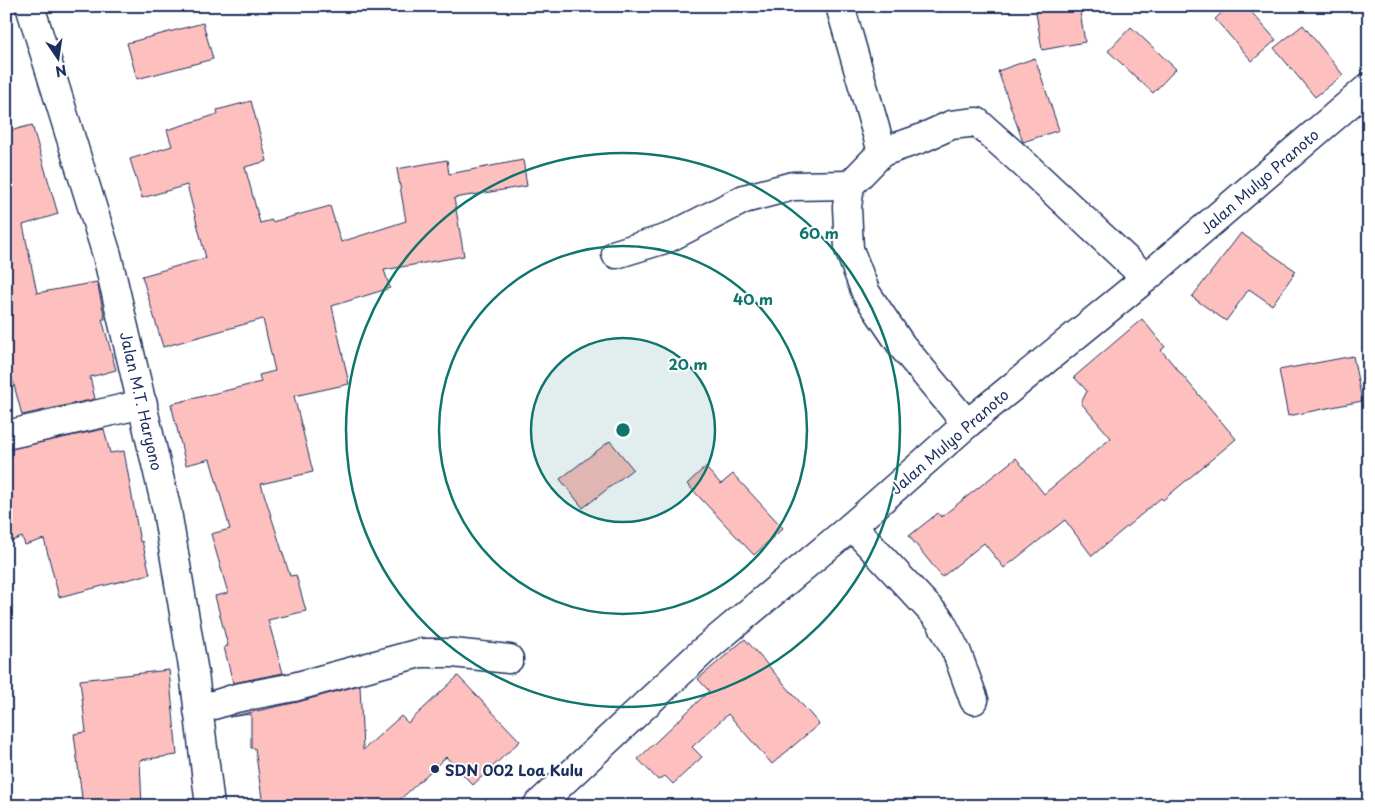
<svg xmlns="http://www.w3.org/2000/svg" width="1375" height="812" font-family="'Playpen Sans',sans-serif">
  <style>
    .building { fill: #fdc0be; stroke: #1b2f5e }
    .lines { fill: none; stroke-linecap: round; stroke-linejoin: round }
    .street-casing { stroke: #1b2f5e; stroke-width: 31 }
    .secondary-casing { stroke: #1b2f5e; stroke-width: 31 }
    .street { stroke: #fff; stroke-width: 28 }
    .secondary { stroke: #fff; stroke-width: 28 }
    .ring { fill: none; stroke: #0f766e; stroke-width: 2.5 }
    .poi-dot { fill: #1b2f5e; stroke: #fff; stroke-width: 2 }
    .labels { text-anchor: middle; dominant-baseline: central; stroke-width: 4; stroke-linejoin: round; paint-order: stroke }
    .street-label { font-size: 15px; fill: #1b2f5e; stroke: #fff }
    .poi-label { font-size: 15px; font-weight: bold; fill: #1b2f5e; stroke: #fff; text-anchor: start }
    .centre { fill: #0f766e; stroke: #fff; stroke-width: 2.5 }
    .ring-label { font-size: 15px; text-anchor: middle; font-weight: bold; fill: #0f766e; stroke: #fff; stroke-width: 4; stroke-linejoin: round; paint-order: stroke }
  </style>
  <rect width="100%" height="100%" fill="#fff"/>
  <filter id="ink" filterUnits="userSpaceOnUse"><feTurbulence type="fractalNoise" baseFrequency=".02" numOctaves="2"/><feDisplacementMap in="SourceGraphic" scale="10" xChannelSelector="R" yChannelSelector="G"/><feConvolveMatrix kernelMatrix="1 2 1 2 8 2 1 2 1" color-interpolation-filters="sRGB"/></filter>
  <g filter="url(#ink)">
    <g class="building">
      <path d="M1035,6H1079L1085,42L1042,50Z"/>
      <path d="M1229,6H1246L1276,40L1252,61L1215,19Z"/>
      <path d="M203,23L213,59L137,79L127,43Z"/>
      <path d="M1303,25L1343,75L1315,97L1274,48Z"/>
      <path d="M1131,27L1176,69L1153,93L1108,51Z"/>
      <path d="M1035,58L1059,130L1023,142L998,71Z"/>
      <path d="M251,101L267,161L245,167L260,223L272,220V222L330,206L341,242L406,221L397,169L447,160L449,174L523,160L527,186L454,198L464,256L384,270L390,288L332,306L349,384L294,396L313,472L261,484L290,576L296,575L306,611L268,620L283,673L233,683L224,647L228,646L215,596L228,593L211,534L230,529L210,459L186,465L171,404L261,382L259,375L275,371L263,319L163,347L142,276L206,258L187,185L142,198L130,159L172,146L167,130L218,114L217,110Z"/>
      <path d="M32,125L58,214L23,225L37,293L97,282L105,319H102L116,370L90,377L95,399L22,415L6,355V132Z"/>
      <path d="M1241,233L1296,271L1272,305L1249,289L1226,321L1192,297Z"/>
      <path d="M1142,319L1165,347L1161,350L1236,439L1163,500L1161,498L1092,556L1065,520L1004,568L984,543L942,577L909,536L938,513L941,517L1016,458L1044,494L1111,438L1081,403L1087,391L1074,377Z"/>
      <path d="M1353,356L1362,401L1288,416L1279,370Z"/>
      <path d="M104,429L110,453L124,451L140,542L142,541L150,574L59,597L44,539L25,545L22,537L6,543V450Z"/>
      <path d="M610,441L633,469L583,508L560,479Z"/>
      <path d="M705,467L721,484L733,474L783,528L754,555L687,484Z"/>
      <path d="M745,639L819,724L772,764L728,714L692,747L702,757L673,784L665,776L658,780L638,759L709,691L698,679Z"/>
      <path d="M169,670L177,755L140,760L142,806H83L74,734L86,732L80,680Z"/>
      <path d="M458,676L520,741L473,785L446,757L393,806H339L334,801L296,806H263L255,748H251V714L229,717L298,702L360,685L363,750L401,716L408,723Z"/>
    </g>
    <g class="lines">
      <defs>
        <g id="street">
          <path d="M840,6L882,152"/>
          <path d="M616,254L668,238L744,199L793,186L850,185"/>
          <path d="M967,424L902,346L866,293L849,249L847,207L850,185L882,152L920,139L951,125L977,122L1021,161L1146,278"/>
          <path d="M6,435L143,404"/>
          <path d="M852,526L940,620L957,653L974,700"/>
          <path d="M198,710L236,698L294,687L420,653H453L509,659"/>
        </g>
        <g id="secondary">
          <path d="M30,6L107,255L167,511L194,673L210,806"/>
          <path d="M537,806L703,651L852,526L967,424L1146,278L1369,87"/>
        </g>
      </defs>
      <use href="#street" class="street-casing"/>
      <use href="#secondary" class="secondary-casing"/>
      <use href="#street" class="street"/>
      <use href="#secondary" class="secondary"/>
    </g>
  </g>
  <circle cx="623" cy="430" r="92" fill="#0f766e" fill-opacity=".12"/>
  <g class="ring">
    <circle cx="623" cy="430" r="92"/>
    <circle cx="623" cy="430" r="184"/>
    <circle cx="623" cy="430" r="277"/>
  </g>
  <circle class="poi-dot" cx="435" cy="769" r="5"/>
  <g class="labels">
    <g class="street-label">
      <text transform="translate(1259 181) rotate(-41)">Jalan Mulyo Pranoto</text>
      <text transform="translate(142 401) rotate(77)">Jalan M.T. Haryono</text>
      <text transform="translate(949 441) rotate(-41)">Jalan Mulyo Pranoto</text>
    </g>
    <g class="poi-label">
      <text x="445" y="769">SDN 002 Loa Kulu</text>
    </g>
  </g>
  <circle cx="623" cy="430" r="8" class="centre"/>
  <g class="ring-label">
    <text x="819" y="239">60 m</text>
    <text x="753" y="305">40 m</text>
    <text x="688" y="370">20 m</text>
  </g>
  <rect width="1375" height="812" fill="none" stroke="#fff" stroke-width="25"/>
  <rect x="12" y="12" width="1350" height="787" fill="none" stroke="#1b2f5e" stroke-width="2" filter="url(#ink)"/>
  <g transform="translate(58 58) rotate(167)" stroke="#ffffff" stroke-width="4" paint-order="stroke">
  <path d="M0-4L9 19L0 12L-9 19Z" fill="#1b2f5e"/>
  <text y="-8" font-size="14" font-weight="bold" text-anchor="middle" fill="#1b2f5e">N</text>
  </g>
</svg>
